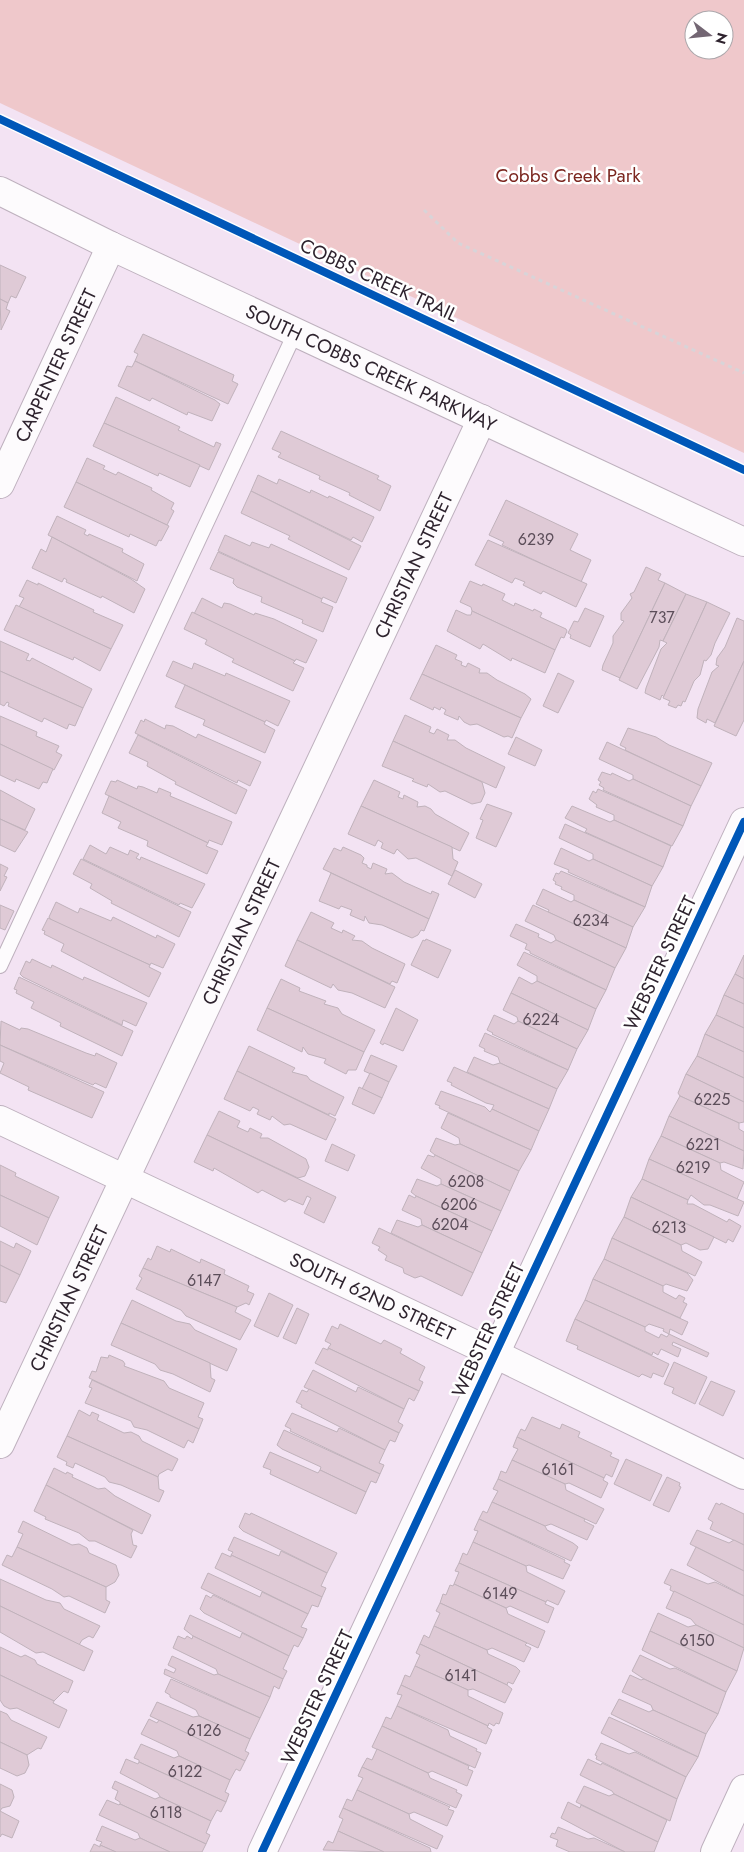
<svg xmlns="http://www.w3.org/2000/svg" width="744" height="1852" font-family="Jost,sans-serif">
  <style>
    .green { fill: #efc8cb; fill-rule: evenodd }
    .building { fill: #dfcad6; stroke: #c0b2bb }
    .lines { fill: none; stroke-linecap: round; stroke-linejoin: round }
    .service-casing { stroke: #beb1be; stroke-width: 16 }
    .minor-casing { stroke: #beb1be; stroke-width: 30 }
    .primary-casing { stroke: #beb1be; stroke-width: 30 }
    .path { stroke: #d8d4d8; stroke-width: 3; stroke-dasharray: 4 4; stroke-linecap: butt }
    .service { stroke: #fdfbfd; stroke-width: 14 }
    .minor { stroke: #fdfbfd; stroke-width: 28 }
    .primary { stroke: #fdfbfd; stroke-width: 28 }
    .cycleway-casing { stroke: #fff; stroke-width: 11 }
    .cycleway { stroke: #0057b8; stroke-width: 8 }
    .labels { text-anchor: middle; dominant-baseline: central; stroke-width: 5; stroke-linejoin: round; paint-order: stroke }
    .number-label { font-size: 16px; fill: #5c4e5a }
    .park-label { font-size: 19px; fill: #7b261f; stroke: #fff }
    .street-label { font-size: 19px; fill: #2e232e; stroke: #fff }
  </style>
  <rect width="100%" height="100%" fill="#f3e3f3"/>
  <path class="green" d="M0,0H744V453L0,103ZM694,20H724V50H694Z"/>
  <g class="building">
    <path d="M0,265L26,277L16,298L11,296L8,303L0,299Z"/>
    <path d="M0,299L8,303L6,309L10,311L1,330Z"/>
    <path d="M143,334L234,375L232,381L238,384L228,404L135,361L138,354L134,352Z"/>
    <path d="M135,361L215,400L220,404L212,421L188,412L187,415L152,398L150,401L118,386L127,366L132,367Z"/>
    <path d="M116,397L180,427L178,430L214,447L216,442L221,444L209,470L104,423Z"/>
    <path d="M104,423L200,465L190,487L159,473L158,476L93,446Z"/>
    <path d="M281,431L379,476L377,479L391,486L380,511L349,495L350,493L319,479L320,476L278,457L281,453L272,449Z"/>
    <path d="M87,458L105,466L103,469L116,475L118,472L152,488L151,490L174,503L171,509L174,511L167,525L76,482Z"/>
    <path d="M258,475L277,484L279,479L310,493L311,490L328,498L329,496L374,517L362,542L353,537L351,540L251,491Z"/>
    <path d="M76,482L169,526L161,541L159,540L156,546L130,534L129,537L64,507Z"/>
    <path d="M251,491L361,546L349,570L288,539L290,536L241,513Z"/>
    <path d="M506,500L578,534L570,550L591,560L581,582L502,545L504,542L489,535Z"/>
    <path d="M57,516L86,530L84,534L88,536L89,534L123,549L122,552L144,564L137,581L48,535Z"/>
    <path d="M225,535L250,546L252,542L269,548L271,544L347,578L336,603L323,597L322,599L218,551Z"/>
    <path d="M52,537L131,579L145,589L134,613L102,596L101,598L66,582L67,580L64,578L62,582L32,568L41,549L46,552Z"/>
    <path d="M488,540L587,584L576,607L543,591L541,594L523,585L525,582L515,578L512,583L475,565Z"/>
    <path d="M218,552L322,599L321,602L333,607L323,632L302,623L303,620L261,602L262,597L237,587L233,583L234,579L210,569Z"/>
    <path d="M646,567L661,574L658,580L665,583L620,678L602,670L603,665L613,643V636L624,621L621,620V613L632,598L630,594L634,592Z"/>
    <path d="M27,580L38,585V583L94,610L93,612L123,625L111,649L19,607L24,598L19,596Z"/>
    <path d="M470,581L482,586L483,584L505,594L502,600L514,606L515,603L533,611L534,609L542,613L540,617L566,629L567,631L564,638L561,637L555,650L472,611L471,607L460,602Z"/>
    <path d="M665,583L686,594L663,641L660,640L659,647L637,689L619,680Z"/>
    <path d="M686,594L707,602L664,697L662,695L660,700L645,693L646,688L661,649L667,643L663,641Z"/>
    <path d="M202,598L222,608L224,603L230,604L254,615L255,613L274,619L317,640L306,663L296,659L295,661L194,614Z"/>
    <path d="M707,602L730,613L715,643L711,655L706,661L704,660L700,675L694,681L685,702L683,701L681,706L678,705L676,708L668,705L670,701L663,698Z"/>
    <path d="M16,605L111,649L100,671L74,657L73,660L4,630Z"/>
    <path d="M585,608L604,616L590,647L570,638L571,635L568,633L574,621L578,622Z"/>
    <path d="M456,610L467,615H471L472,611L555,650L545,673L512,658L511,661L483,644L480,649L447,631Z"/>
    <path d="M192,612L295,661L293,663L304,668L293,691L232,662L234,659L205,644L207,640L184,629Z"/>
    <path d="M737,618L744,621V661L715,723L707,719L706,723L697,718L698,709L712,672L719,666L716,665L717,658L725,647Z"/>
    <path d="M0,641L29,654L26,660L30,661L32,658L92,689L83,708L0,671Z"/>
    <path d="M436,645L457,655L455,659L462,662L461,665L466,667L468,663L480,669L479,673H487L497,680L525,694L531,699L521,718L422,674Z"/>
    <path d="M173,661L192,669L194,663L225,676L226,673L290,701L278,726L266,720L265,722L166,676Z"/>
    <path d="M744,661V720L736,736L714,726Z"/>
    <path d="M0,671L83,708L75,726L69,724L67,729L44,718L42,722L8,706L9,703L7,702L4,706L0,704Z"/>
    <path d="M558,673L574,681L558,713L543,706Z"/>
    <path d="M422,674L521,718L512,738L508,736L504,737L477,724L470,725L464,722L459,716L458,720L444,714L446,710L441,707L440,710L434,707L433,710L410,699Z"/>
    <path d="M185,685L265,722L264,724L275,730L265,753L203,725L205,720L175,707Z"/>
    <path d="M405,715L431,727L429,732L434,734L437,729L449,735L447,740H455L466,748L505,767L496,788L393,741Z"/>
    <path d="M0,716L37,732L36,736L59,746L56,752L62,755L54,770L0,744Z"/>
    <path d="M145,719L165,729L166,725L173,726L196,738L198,734L261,762L250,786L238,780L237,783L135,733L141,720L144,722Z"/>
    <path d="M628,728L656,737L669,745L712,763L701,786L625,750L626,748L620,745Z"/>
    <path d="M138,735L247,790L236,814L175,784L176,782L147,766L148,762L129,753Z"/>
    <path d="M516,737L542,750L535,766L508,754Z"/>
    <path d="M393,741L482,782L485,793L481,802L472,804L445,791L440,792L428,784L427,787L412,781L414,779L382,766Z"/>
    <path d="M607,742L701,786L691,806L633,779V775L599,759Z"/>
    <path d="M0,744L53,769L47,783L43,782L39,789L16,779L15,782L0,775Z"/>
    <path d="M602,772L611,775L612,773L629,781L633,779L691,806L683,826L603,790L604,788L599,785L601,782L598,780Z"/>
    <path d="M117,780L137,789L138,786L143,787L157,793L159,788L171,793L170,796L232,822L222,845L209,840L208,843L105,794L111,781L116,782Z"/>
    <path d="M374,780L400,792L398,797L403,799L404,795L418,802L417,807L425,806L431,809L435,814L469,833L460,851L361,806Z"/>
    <path d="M598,789L683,826L672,846L614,820V815L596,807L597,805L589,799L593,791L596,793Z"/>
    <path d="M0,790L35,809L25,830L0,819Z"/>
    <path d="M109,796L208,843L206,846L218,851L207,874L147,846L148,841L118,828L121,822L102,813Z"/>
    <path d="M487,804L512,813L496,847L476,838L483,820L480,819Z"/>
    <path d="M361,806L452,847L453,859L458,862L452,876L416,858L408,859L397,849L394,854L381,848L383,843L378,840L375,846L348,834Z"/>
    <path d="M572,806L610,822L614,820L671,846L663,867L585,832L587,829L565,818Z"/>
    <path d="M0,819L28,832L15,852L0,845Z"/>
    <path d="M565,824L663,867L652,886L593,859V854L559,838Z"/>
    <path d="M90,845L106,854L110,847L128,855L130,850L139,854L136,858L140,860L141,857L205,884L192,908L180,903L179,905L83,859Z"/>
    <path d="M343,847L361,855L364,858L362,863L367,865V867L371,869L373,863L387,869L385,874L392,873L404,882L431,894L432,891L439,894L429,919L323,869L334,848L341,851Z"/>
    <path d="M561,848L589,861L593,859L652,886L645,907L568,872L569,870L554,864Z"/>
    <path d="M81,859L191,912L179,937L111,903L112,901L90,888L92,884L73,874Z"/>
    <path d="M0,864L8,868L4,876L7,877L0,891Z"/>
    <path d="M455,870L482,884L475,898L448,884Z"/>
    <path d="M561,871L645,907L633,927L574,900V895L561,889L562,887L555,884L556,882L553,880L556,873L559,874Z"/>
    <path d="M331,873L429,919L424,931L421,930L418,935L412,938L382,925L369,923L365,916L364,921L350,915L352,910L341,906L339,909L319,901Z"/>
    <path d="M543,889L571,902L574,900L633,927L626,948L548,912L549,910L536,904Z"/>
    <path d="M56,902L78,913L80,908L111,921L113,917L156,938L157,935L175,944L163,968L151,963L150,965L51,920L49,917Z"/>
    <path d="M0,905L14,911L5,930L0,928Z"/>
    <path d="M533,905L626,948L615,968L556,940L554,935L525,921Z"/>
    <path d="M311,912L334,923L331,928L342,933L343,930L355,936L352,940L362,941L372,948L405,964L397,983L392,981L390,984L297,940Z"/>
    <path d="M48,918L150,965L149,967L161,973L149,997L61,951L64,944L44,934L45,931L42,930Z"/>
    <path d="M516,924L539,934L538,937L551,943L556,940L615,968L606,990L530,953V951L525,949L527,944L510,936Z"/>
    <path d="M426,939L451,950L438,978L411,965L423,940L425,941Z"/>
    <path d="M297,940L395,987L385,1008L352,993L338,990L333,984L331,988L285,966Z"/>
    <path d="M524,952L606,990L596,1009L537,981V976L517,965Z"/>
    <path d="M744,955V979L735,974Z"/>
    <path d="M32,959L51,968L52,965L83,980L84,977L147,1003L136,1026L123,1020L122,1025L23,977L20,974L26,961L30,963Z"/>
    <path d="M735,974L744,979V1004L724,995Z"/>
    <path d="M19,977L133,1031L122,1056L60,1026L61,1023L31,1008L34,1002L16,993L17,990L14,989Z"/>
    <path d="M519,977L532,984L537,981L596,1009L588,1030L511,993Z"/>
    <path d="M281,979L300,988L299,991L326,1001L324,1004L338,1008L342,1014L375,1030L364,1052L267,1008Z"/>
    <path d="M511,993L588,1030L577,1049L518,1021L517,1017L503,1010Z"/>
    <path d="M724,995L744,1004V1028L716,1015Z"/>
    <path d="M267,1008L364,1052L356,1070H348L346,1074L324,1063L326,1059L308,1054L303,1047L302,1052L257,1030Z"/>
    <path d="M396,1008L418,1020L403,1051L384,1043L383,1045L380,1043Z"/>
    <path d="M494,1015L514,1024L518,1021L577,1049L568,1070L492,1034L493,1033L487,1030Z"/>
    <path d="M716,1015L744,1028V1052L705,1034Z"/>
    <path d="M1,1021L20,1030L21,1028L28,1029L86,1053L95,1056L96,1053L117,1063L106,1088L95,1083L93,1085L0,1045Z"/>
    <path d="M485,1033L568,1070L557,1089L500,1063L498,1057L484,1051L485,1049L479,1046Z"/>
    <path d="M705,1034L744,1052V1078L697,1056Z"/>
    <path d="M0,1045L104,1092L92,1118L28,1090L29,1087L0,1073L4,1063L0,1061Z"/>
    <path d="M249,1046L295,1068L292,1072L307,1076L310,1080L344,1097L335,1116L329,1113V1115L237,1071Z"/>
    <path d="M371,1055L397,1066L389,1082L364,1071Z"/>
    <path d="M697,1056L744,1078V1102L686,1074Z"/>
    <path d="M474,1057L493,1065L500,1063L557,1089L549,1109L467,1072Z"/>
    <path d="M454,1067L549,1109L539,1131L492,1109L494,1105L486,1103L451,1085L452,1083L447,1081Z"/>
    <path d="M237,1071L336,1119L326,1140L290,1124L284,1125L272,1116L270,1120L257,1114L259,1110L253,1107L250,1111L224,1099Z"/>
    <path d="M370,1073L389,1082L382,1098L362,1089Z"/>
    <path d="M686,1074L744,1102V1122L739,1123L680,1096L678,1093Z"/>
    <path d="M359,1087L382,1098L374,1114L352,1104Z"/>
    <path d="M441,1091L485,1107L490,1112L492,1109L539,1131L531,1150L439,1108L440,1106L435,1104Z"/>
    <path d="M680,1096L739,1123V1129L744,1132V1151L669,1116Z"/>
    <path d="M219,1111L240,1121L237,1127L248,1132L250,1128L262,1134L260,1138H268L306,1159L309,1167L305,1176L298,1178L207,1135Z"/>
    <path d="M448,1113L531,1150L519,1171L460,1144L459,1138L441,1128Z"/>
    <path d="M669,1116L744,1151L743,1169L724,1162L720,1163L661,1136Z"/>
    <path d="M207,1135L336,1197L324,1223L304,1213L311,1198L307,1196L303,1205L289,1199L285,1202L262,1190L258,1193L214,1168L213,1171L194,1162Z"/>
    <path d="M661,1136L720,1163L721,1170L744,1182L737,1199L649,1159Z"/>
    <path d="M436,1138L455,1145L460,1144L519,1171L510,1191L435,1155L430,1151Z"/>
    <path d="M332,1144L355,1155L348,1171L325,1161Z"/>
    <path d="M428,1155L434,1157L435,1155L510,1191L501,1211L441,1184V1179L421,1168Z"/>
    <path d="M649,1159L744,1202L738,1216L710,1205H704L691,1195L688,1200L642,1179Z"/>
    <path d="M0,1165L16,1173L15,1176L59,1197L49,1218L0,1195Z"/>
    <path d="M417,1179L437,1186L441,1184L501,1211L492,1231L416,1196L411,1192Z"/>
    <path d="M642,1179L688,1200L687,1204H693L727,1222L729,1219L741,1226L733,1242L728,1239L726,1243L631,1197Z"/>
    <path d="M0,1195L49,1218L37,1245L0,1226Z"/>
    <path d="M409,1195L415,1198L416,1196L492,1231L482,1253L422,1225L421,1219L402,1210Z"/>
    <path d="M631,1197L714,1237L708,1249L700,1250L686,1243L681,1245L624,1217Z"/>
    <path d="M624,1217L681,1245L682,1251L702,1262L695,1276L612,1238Z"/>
    <path d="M397,1220L418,1227L422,1225L482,1253L473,1273L391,1233Z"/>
    <path d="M379,1228L473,1273L462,1296L421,1276L415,1278L404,1273L403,1268L385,1260L387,1256L378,1250L380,1247L372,1243Z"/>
    <path d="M612,1238L687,1273L693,1280L687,1291L666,1284L663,1286L604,1259Z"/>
    <path d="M0,1241L14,1248L16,1243L31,1251L20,1275L0,1265Z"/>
    <path d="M157,1246L170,1252L171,1249L200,1263L201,1259L225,1270L224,1274L249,1286L247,1291L254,1294L249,1305L246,1303L237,1307L143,1268L148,1258L151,1260Z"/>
    <path d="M604,1259L663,1286V1292L676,1299L679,1295L685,1298L683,1302L687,1304L680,1318L593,1279Z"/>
    <path d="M0,1265L20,1275L6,1303L0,1301Z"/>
    <path d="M143,1268L237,1307L235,1312L251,1320L240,1340L186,1316L181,1310L136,1289L142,1278L139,1276Z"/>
    <path d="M593,1279L688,1322L682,1335L670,1329L669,1334L663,1331L664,1329L649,1324L645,1327L585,1300Z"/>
    <path d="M269,1293L293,1305L278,1337L254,1326Z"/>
    <path d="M132,1300L176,1321L190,1324L195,1330L237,1349L227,1371L121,1323Z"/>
    <path d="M585,1300L645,1327V1331L659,1338L661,1334L667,1337L669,1334L709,1353L707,1357L673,1342L672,1345L681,1349L678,1357L661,1349L658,1355L653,1352L652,1355L575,1319Z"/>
    <path d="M297,1308L309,1314L296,1344L283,1338Z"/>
    <path d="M575,1319L669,1364L663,1377L653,1373L651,1378L642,1374L639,1377L577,1349L578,1346L566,1341Z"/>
    <path d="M121,1323L210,1363L211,1378L215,1380L210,1392L173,1374L160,1370L155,1364L111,1345Z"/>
    <path d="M340,1324L381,1344L384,1340L402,1349L400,1353L425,1367L419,1380L423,1382L419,1391L328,1348L331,1344L325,1341L332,1326L338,1329Z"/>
    <path d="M323,1348L328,1350V1348L419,1391L414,1401L409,1398L404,1409L315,1363Z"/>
    <path d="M109,1355L123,1361L125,1364L124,1366L164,1381L169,1388L204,1403L198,1417L203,1419L199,1429L89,1378L92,1371L96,1372L101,1357L108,1358Z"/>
    <path d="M674,1362L707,1377L695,1404L672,1393L674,1388L664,1384Z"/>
    <path d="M313,1370L356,1392L358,1387L404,1409L398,1422L403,1425L399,1433L304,1387Z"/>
    <path d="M92,1380L199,1429L193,1443L188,1440L184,1448L147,1430L134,1427L131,1421L85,1403L92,1388L89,1387Z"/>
    <path d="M711,1381L735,1391L723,1416L699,1404Z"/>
    <path d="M309,1389L399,1433L395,1442L390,1440L385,1450L301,1407L302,1405L296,1402L302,1390L307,1392Z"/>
    <path d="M79,1410L90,1416L92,1412L99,1415L97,1420L124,1433L131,1432L139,1436L142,1441L178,1459L172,1471L168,1469L159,1474L158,1477L67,1436Z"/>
    <path d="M292,1413L337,1432L339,1428L385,1450L379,1463L384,1465L380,1474L290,1431L291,1429L285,1426Z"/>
    <path d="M532,1417L560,1429L562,1424L580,1432L578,1437L612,1453L610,1456L619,1460L612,1477L606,1474L604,1478L517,1437L521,1429L525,1431Z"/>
    <path d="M284,1430L380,1474L376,1483L371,1481L366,1492L320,1470L321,1467L282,1449L277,1445Z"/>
    <path d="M67,1436L158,1477L159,1489L164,1491L159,1502L121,1485L109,1482L105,1477L75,1463L73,1468L66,1465L67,1462L57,1457Z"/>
    <path d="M517,1437L604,1478L603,1480L608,1483L601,1498L569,1483L565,1484L512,1460L518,1449L513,1447Z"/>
    <path d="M270,1452L318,1473L320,1470L366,1492L356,1514L270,1474L271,1470L263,1467Z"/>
    <path d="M626,1459L662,1475L650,1501L614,1484Z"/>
    <path d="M512,1460L565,1484L566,1490L604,1509L596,1524L498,1479L501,1471L506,1473Z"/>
    <path d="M54,1468L66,1474L67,1472L73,1475L72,1477L98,1489L105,1488L115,1496L151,1515L142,1534L46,1485Z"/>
    <path d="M667,1477L680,1483L679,1486L681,1487L669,1512L653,1505Z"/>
    <path d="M498,1479L585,1519L584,1521L594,1526L587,1540L551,1524L545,1526L492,1502L498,1491L493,1489Z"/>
    <path d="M46,1485L133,1530L131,1534L133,1545L137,1546L131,1558L95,1541H89L79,1533L45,1519L46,1517L34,1511Z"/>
    <path d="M492,1502L545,1526L547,1530L573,1543L578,1547L571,1561L479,1519L483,1511L487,1513Z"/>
    <path d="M716,1503L720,1505L721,1503L744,1514V1545L710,1529L713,1522L708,1519Z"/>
    <path d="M245,1513L250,1515L251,1513L337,1553L327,1573L243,1531L239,1527Z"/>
    <path d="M479,1519L565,1560L564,1562L570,1565L563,1579L529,1565L526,1566L473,1542L478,1531L474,1530Z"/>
    <path d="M23,1521L72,1545L79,1544L87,1548L89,1553L116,1565L119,1575L115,1582L106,1587L17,1547L23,1534L18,1532Z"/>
    <path d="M697,1530L729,1543L734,1540L744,1545V1571L690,1544Z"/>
    <path d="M234,1537L279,1556L281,1551L327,1573L321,1586L326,1588L322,1597L231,1555L233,1552L228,1550Z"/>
    <path d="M473,1542L526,1566L527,1572L565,1591L558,1605L547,1600L546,1602L459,1563L463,1553L467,1555Z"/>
    <path d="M17,1547L106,1587V1600L110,1602L105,1613L69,1596L64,1597L52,1589L2,1565L7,1555L12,1557Z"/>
    <path d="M696,1547L744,1571V1596L687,1565Z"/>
    <path d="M222,1553L231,1557V1555L322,1597L318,1607L312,1605L308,1614L215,1568Z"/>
    <path d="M459,1563L546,1602L545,1604L554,1608L548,1623L510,1606L506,1608L454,1584L459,1572L455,1571Z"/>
    <path d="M671,1569L708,1584L715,1582L744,1596V1625L670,1590L671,1586L664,1583Z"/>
    <path d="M208,1573L260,1597L262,1592L308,1614L301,1627L307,1629L303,1638L201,1588Z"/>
    <path d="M0,1579L46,1600L60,1603L64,1609L100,1626L93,1638L89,1636L82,1640L79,1645L0,1606Z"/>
    <path d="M454,1584L506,1608L508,1614L545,1631L538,1648L440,1603L443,1594L446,1595L450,1585L453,1586Z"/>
    <path d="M674,1591L744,1625V1648L696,1625L691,1619L666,1608Z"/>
    <path d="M206,1595L211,1598L213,1595L303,1638L298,1647L294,1645L289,1656L204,1613L200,1609Z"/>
    <path d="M440,1603L527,1643L525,1645L531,1648L524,1662L492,1648L487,1650L434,1626L440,1613L436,1611Z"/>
    <path d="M0,1606L93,1651L84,1671L43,1652L36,1653L0,1632Z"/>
    <path d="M658,1613L688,1627L696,1625L744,1648L737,1671L650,1631Z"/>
    <path d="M190,1615L240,1638L242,1633L289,1656L283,1669L287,1671L283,1679L193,1636L184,1629Z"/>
    <path d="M434,1626L487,1650L488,1654L516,1667L520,1671L513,1684L508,1682L507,1685L420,1644L424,1635L429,1638Z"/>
    <path d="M650,1631L737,1671L726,1692L642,1650Z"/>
    <path d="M178,1636L185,1639L187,1636L192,1639L193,1636L283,1679L279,1689L274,1686L270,1697L218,1674L216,1669L173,1648Z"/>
    <path d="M420,1644L507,1685L512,1689L505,1703L473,1689L468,1690L415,1666L420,1655L416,1653Z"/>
    <path d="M0,1647L21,1657L25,1655L35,1660L37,1664L73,1681L68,1693L64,1691L54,1701L0,1675Z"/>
    <path d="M640,1655L670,1669L675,1668L726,1692L718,1714L644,1679L632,1671Z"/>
    <path d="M172,1656L214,1675L218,1674L270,1697L260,1718L164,1674L165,1669L174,1673L176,1669L168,1665Z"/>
    <path d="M415,1666L468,1690V1696L503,1713L499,1724L496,1723L494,1726L489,1723L488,1726L401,1685L405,1675L410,1677Z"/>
    <path d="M0,1675L54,1701L53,1703L67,1710L59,1728L17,1708L10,1709L4,1706L0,1700Z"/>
    <path d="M630,1675L641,1680L644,1679L718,1714L706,1734L653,1710L651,1705L622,1692Z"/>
    <path d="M171,1679L260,1718L250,1739L199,1716L196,1710L170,1697V1695L165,1692Z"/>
    <path d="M401,1685L488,1726L487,1727L492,1730L486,1744L397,1706L402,1695L397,1694Z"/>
    <path d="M619,1699L649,1712L653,1710L706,1734L698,1757L611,1714Z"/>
    <path d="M157,1702L193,1717L199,1716L250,1739L245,1751L249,1753L245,1761L150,1716Z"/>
    <path d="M397,1706L448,1730L450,1736L477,1749L476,1751L481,1753L475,1768L382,1726L386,1717L391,1719Z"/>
    <path d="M0,1711L7,1714L11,1720L47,1737L41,1749L38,1748L27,1755L0,1742Z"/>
    <path d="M609,1717L698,1757L686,1777L601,1733Z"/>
    <path d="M149,1719L157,1723L159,1720L245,1761L240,1771L236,1769L230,1780L179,1756L177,1751L141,1734Z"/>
    <path d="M382,1726L469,1766L468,1769L473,1771L467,1786L432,1771L428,1773L372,1747Z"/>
    <path d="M0,1742L27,1755L29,1765L25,1773L17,1776L0,1768Z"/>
    <path d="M601,1743L629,1754L635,1752L686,1777L677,1799L596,1759L597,1756L595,1755Z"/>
    <path d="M141,1744L174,1758L179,1756L230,1780L225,1792L229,1794L226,1802L139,1762V1760L134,1758Z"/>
    <path d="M377,1749L428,1773L430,1778L457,1790L456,1792L462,1795L456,1808L362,1767L367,1758L372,1760Z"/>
    <path d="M126,1759L138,1764L139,1762L226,1802L221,1812L217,1810L211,1821L160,1797L158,1793L120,1773Z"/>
    <path d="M588,1759L601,1765L602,1763L677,1799L670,1821L614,1794L612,1791L580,1775Z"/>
    <path d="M362,1767L450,1807L448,1809L454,1811L447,1826L414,1812L409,1814L357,1790L363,1778L358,1776Z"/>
    <path d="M115,1781L155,1799L160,1797L211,1821L206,1833L210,1835L206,1844L120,1804V1802L115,1799L118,1791L112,1788Z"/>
    <path d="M0,1784L12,1790L14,1797L10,1806L2,1808L0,1811Z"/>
    <path d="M584,1786L609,1796L614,1794L667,1820L658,1842L576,1802Z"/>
    <path d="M357,1790L409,1814L410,1819L443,1836L437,1849L343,1808L347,1799L352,1801Z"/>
    <path d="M107,1800L119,1805L120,1804L206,1844L202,1852H170L140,1838L138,1833L99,1815Z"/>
    <path d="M568,1802L580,1808L581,1805L658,1842L654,1852H625L561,1818Z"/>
    <path d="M343,1808L430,1848L431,1852H384L338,1831L343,1819L339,1817Z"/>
    <path d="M0,1811L19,1821L12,1838L2,1834L0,1837Z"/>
    <path d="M102,1826L135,1840L140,1838L170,1852H116L100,1845L102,1842L96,1840Z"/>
    <path d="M558,1827L588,1839L594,1838L625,1852H570L556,1846L558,1840L550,1837L552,1833L555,1834Z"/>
    <path d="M338,1831L384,1852L323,1850L328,1841L333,1843Z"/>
    <path d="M94,1844L100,1847V1845L116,1852H90Z"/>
  </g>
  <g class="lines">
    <defs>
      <path id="service" d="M0,966L296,331"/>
      <g id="minor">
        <path id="s1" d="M0,484L111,246"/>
        <path id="s2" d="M0,1120L495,1354L744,1475"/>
        <path id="s3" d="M0,1444L482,419"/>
        <path d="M262,1852L744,822"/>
        <path d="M715,1852L744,1789"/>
      </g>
      <g id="primary">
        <path id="s4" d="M0,191L111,246L744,542"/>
      </g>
    </defs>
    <use href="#service" class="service-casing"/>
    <use href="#minor" class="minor-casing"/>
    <use href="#primary" class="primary-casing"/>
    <path class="path" d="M424,210L458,243L744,373"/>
    <use href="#service" class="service"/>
    <use href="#minor" class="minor"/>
    <use href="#primary" class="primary"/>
    <defs>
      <g id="cycleway">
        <path d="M0,119L744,470"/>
        <path d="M262,1852L744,822"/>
      </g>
    </defs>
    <use href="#cycleway" class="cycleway-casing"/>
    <use href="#cycleway" class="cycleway"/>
  </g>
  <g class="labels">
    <g class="number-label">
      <text x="536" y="539">6239</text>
      <text x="662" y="617">737</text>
      <text x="591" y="920">6234</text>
      <text x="541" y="1019">6224</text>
      <text x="712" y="1099">6225</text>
      <text x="703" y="1144">6221</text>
      <text x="693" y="1167">6219</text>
      <text x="466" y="1181">6208</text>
      <text x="459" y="1204">6206</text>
      <text x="450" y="1224">6204</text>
      <text x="669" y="1227">6213</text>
      <text x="204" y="1280">6147</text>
      <text x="558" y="1469">6161</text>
      <text x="500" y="1593">6149</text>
      <text x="697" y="1640">6150</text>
      <text x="461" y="1675">6141</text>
      <text x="204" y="1730">6126</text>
      <text x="185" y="1771">6122</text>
      <text x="166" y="1812">6118</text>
    </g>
    <g class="park-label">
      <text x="568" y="175">Cobbs Creek Park</text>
    </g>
    <g class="street-label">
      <text transform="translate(379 280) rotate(25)">COBBS CREEK TRAIL</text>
      <text stroke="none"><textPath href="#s1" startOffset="131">CARPENTER STREET</textPath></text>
      <text stroke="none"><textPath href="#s4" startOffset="411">SOUTH COBBS CREEK PARKWAY</textPath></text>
      <text stroke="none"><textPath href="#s3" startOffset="971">CHRISTIAN STREET</textPath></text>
      <text stroke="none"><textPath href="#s3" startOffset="566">CHRISTIAN STREET</textPath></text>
      <text transform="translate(660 963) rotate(-65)">WEBSTER STREET</text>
      <text stroke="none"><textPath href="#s2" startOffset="412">SOUTH 62ND STREET</textPath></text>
      <text stroke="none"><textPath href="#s3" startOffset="161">CHRISTIAN STREET</textPath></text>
      <text transform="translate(488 1330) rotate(-65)">WEBSTER STREET</text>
      <text transform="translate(317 1697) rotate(-65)">WEBSTER STREET</text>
    </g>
  </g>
  <g transform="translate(709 35) rotate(106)"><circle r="24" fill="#ffffff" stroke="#aba7ab"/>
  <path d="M0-4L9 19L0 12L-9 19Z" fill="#736673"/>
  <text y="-8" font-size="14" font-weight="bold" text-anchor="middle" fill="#2e232e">N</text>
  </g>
</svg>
